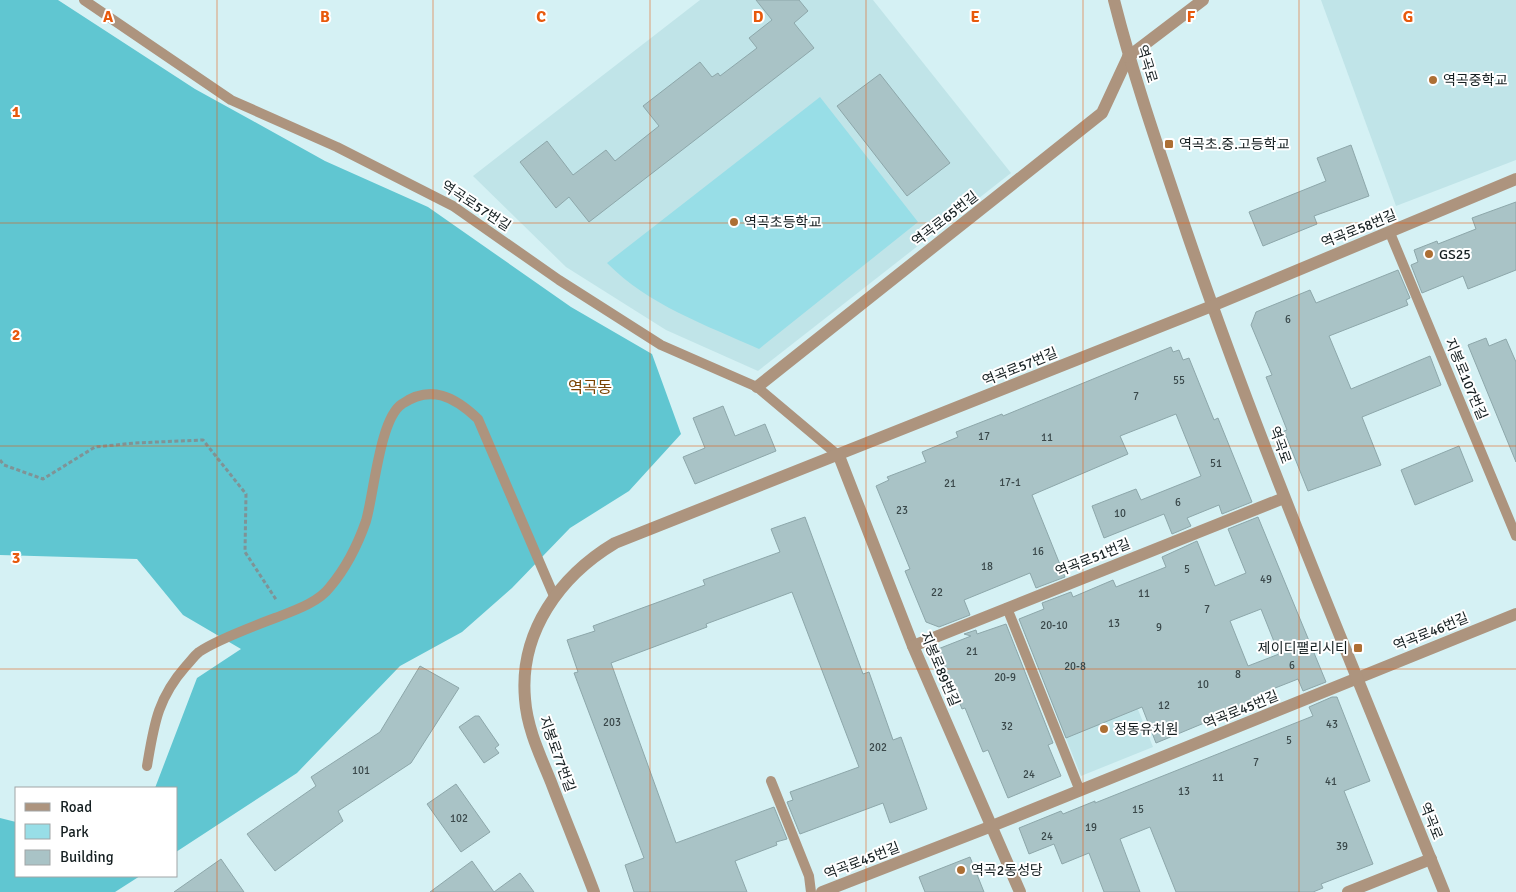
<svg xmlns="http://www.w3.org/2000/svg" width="1516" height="892" font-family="Signika,'Noto Sans KR',sans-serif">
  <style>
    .built { fill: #c0e4e8 }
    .green { fill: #98dee7 }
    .forest { fill: #60c6d1 }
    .building { fill: #a9c3c6; stroke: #8da7aa; fill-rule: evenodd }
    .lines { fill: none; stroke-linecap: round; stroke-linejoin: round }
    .path { stroke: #7f9396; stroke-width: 3; stroke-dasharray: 4 2.5; stroke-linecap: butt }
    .service { stroke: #ad947e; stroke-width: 10 }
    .minor { stroke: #ad947e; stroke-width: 12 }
    .tertiary { stroke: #ad947e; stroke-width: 12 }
    .grid { fill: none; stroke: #e8590c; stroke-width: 1; stroke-opacity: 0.55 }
    .poi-dot { fill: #ad6f34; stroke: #fff; stroke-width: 2 }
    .labels { text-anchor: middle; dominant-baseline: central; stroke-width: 4; stroke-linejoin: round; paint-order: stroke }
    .number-label { font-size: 11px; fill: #3a484a }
    .street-label { font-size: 14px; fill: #151f21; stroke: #fff }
    .poi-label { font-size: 14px; fill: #151f21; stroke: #fff; text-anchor: start }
    .quarter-label { font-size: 16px; fill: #784302; stroke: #fff }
    .grid-label { font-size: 16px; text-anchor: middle; font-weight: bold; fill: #e8590c; stroke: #fff; stroke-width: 4; stroke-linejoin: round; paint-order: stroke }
  </style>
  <rect width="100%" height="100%" fill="#d5f1f4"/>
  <g class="built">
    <path d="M700,0H873L1011,173L758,371L666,330L566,267L473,176Z"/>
    <path d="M1321,0H1516V160L1396,206Z"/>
    <path d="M1123,672L1153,747L1081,776L1051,701Z"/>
  </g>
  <path class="green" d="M820,97L918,222L759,349C706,325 648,305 607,263Z"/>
  <g class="forest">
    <path d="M0,0H58L195,89L253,121L325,161L428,207L571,307L652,354L681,434L629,491L570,528L512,588L462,632L400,666L297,773L176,852V788H155L197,678L241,649L183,615L137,559L0,555Z"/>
    <path d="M0,818L16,822V876H140L115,892H0Z"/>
  </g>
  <g class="building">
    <path d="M756,0H799L808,11L794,23L814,48L589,222L569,197L556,208L520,162L547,141L573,175L606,150L615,161L659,126L643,106L700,62L712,77L718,73L720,76L757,48L749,38L772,20Z"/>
    <path d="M880,74L950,163L907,196L837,106Z"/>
    <path d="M1351,145L1369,196L1314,216L1317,224L1263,246L1249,212L1326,181L1317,158Z"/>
    <path d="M1516,202V270L1468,289L1463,276L1422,293L1411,265L1418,262L1414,250L1437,241L1438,244L1476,229L1472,218Z"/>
    <path d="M1398,270L1410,298L1406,300L1408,305L1329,336L1351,389L1430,356L1441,385L1362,417L1381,465L1308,491L1284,431L1287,430L1266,377L1272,375L1251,325L1256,312L1310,290L1316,303Z"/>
    <path d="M1486,338L1489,346L1506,339L1516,362V462L1468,345Z"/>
    <path d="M1171,347L1173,352L1179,350L1183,360L1189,358L1214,420L1218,418L1252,502L1222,514L1219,505L1187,518L1191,526L1172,534L1164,514L1104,538L1092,506L1136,489L1141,500L1201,476L1176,414L1120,436L1128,454L1032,495L1065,577L1036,588L1030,573L964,600L970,615L939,627L926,622L905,571L910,569L876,486L889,480L887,477L926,462L922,452L958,437L956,432L1002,414L1003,416Z"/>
    <path d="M723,406L735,436L765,424L776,451L695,484L683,457L705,448L693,418Z"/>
    <path d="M1459,446L1473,481L1415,505L1401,470Z"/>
    <path d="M805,517L863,674L869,672L893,740L901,737L927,809L890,823L883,803L800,834L787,802L793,800L790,792L859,767L792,592L706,624L707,627L611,663L676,843L774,807L787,839L776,842L777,845L735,861L747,892H634L625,865L644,858L574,673L578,672L567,640L595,631L593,626L705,585L703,580L780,552L771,529Z"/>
    <path d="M1258,517L1326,682L1303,691L1298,679L1260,694L1262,699L1156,743L1142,707L1066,738L1019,619L1044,609L1042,603L1071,592L1073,597L1113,580L1116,587L1166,567L1162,557L1197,541L1215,586L1246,573L1228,529ZM1261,609L1279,654L1248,666L1230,621Z"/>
    <path d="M1006,624L1053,743L1048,745L1061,776L1008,798L988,750L983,752L965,708L962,709L938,649L971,636L964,634L976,630L977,634Z"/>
    <path d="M420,666L459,688L411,763L338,811L343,821L275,871L247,834L316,786L311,777L380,732Z"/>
    <path d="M1332,697H1337L1370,781L1344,791L1373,864L1321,884L1323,888L1313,892H1176L1150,827L1120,839L1140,892H1104L1089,853L1062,864L1054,844L1029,854L1019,828L1061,811L1063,814L1095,801V803L1313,716L1309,707Z"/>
    <path d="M475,716H479L499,745L495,748L499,753L484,763L459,727Z"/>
    <path d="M456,784L490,832L461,852L427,804Z"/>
    <path d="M970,857L984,892H925L919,877Z"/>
    <path d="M221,859L244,892H174Z"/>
    <path d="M472,861L494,892L520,873L534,892H430Z"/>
  </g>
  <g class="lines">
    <path class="path" d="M0,460L4,465L43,479L95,447L135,443L203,440L246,494L245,552L277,601"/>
    <g class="service">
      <path d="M84,0L231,100L337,147L453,206L559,280L661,345L757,387L839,456"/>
      <path d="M1390,233L1516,536"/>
      <path d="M1007,608L1080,791"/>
      <path d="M147,766C154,725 157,699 186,666C190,662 194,656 199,652C216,640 254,626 275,618C293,611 318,603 330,587C346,568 358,544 366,521C374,493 380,418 402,404C431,384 455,397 478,419L554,596"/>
      <path d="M771,781L809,876L811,892"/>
    </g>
    <g class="minor">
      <path d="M757,387L1102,113L1128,57"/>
      <path d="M839,456L913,646L1020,892"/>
      <path d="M913,646L1284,498"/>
      <path d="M822,892L992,826L1516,614"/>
      <path d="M1348,892L1431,859"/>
    </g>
    <g class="tertiary">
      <path d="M1114,0C1134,79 1161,156 1187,233C1263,456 1356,673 1444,892"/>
      <path d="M1128,57L1203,0"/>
      <path d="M594,892C580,855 565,819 551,782C540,755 527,728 525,699C519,632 560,576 615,543L1212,306L1516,179"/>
    </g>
  </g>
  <path class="grid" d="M217,0V892M433,0V892M650,0V892M866,0V892M1083,0V892M1299,0V892M0,223H1516M0,446H1516M0,669H1516"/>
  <g class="poi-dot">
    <circle cx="1433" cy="80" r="5"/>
    <rect x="1164" y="139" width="10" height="10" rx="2.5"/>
    <circle cx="734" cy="222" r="5"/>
    <circle cx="1429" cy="254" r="5"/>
    <rect x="1353" y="643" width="10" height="10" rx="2.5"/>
    <circle cx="1104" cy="729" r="5"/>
    <circle cx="961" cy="870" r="5"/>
  </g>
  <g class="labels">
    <g class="number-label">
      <text x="1288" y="319">6</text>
      <text x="1179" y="380">55</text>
      <text x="1136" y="396">7</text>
      <text x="984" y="436">17</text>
      <text x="1047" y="437">11</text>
      <text x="1216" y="463">51</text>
      <text x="1010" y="482">17-1</text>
      <text x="950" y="483">21</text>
      <text x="1178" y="502">6</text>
      <text x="902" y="510">23</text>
      <text x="1120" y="513">10</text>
      <text x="1038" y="551">16</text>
      <text x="987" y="566">18</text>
      <text x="1187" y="569">5</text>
      <text x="1266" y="579">49</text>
      <text x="937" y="592">22</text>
      <text x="1144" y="593">11</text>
      <text x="1207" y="609">7</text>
      <text x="1114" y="623">13</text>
      <text x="1054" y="625">20-10</text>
      <text x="1159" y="627">9</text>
      <text x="972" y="651">21</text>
      <text x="1292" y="665">6</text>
      <text x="1075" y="666">20-8</text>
      <text x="1238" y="674">8</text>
      <text x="1005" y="677">20-9</text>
      <text x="1203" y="684">10</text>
      <text x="1164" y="705">12</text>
      <text x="612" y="722">203</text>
      <text x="1332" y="724">43</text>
      <text x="1007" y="726">32</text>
      <text x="1289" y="740">5</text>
      <text x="878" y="747">202</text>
      <text x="1256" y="762">7</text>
      <text x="361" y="770">101</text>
      <text x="1029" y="774">24</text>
      <text x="1218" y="777">11</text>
      <text x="1331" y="781">41</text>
      <text x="1184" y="791">13</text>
      <text x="1138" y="809">15</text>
      <text x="459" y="818">102</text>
      <text x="1091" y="827">19</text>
      <text x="1047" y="836">24</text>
      <text x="1342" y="846">39</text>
    </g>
    <g class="street-label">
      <text transform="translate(1147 64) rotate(73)">역곡로</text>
      <text transform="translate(476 206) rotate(33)">역곡로57번길</text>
      <text transform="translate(945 219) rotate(-38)">역곡로65번길</text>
      <text transform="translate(1359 229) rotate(-22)">역곡로58번길</text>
      <text transform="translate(1020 367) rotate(-22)">역곡로57번길</text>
      <text transform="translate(1466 379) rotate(67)">지봉로107번길</text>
      <text transform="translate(1280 445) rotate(70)">역곡로</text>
      <text transform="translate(1093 558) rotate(-22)">역곡로51번길</text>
      <text transform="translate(1431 632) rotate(-22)">역곡로46번길</text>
      <text transform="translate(940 669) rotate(67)">지봉로89번길</text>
      <text transform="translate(1241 710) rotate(-22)">역곡로45번길</text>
      <text transform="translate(557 754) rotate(70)">지봉로77번길</text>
      <text transform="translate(1431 821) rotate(68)">역곡로</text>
      <text transform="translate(862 861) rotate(-21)">역곡로45번길</text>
    </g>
    <g class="poi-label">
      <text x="1443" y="80">역곡중학교</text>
      <text x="1179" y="144">역곡초.중.고등학교</text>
      <text x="744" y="222">역곡초등학교</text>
      <text x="1439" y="254">GS25</text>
      <text x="1348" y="648" text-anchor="end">제이디팰리시티</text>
      <text x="1114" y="729">정동유치원</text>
      <text x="971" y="870">역곡2동성당</text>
    </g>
    <g class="quarter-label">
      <text x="590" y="388">역곡동</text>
    </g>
  </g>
  <g class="grid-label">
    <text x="108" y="22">A</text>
    <text x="325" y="22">B</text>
    <text x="541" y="22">C</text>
    <text x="758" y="22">D</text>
    <text x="975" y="22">E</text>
    <text x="1191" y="22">F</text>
    <text x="1408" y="22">G</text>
    <text x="16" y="117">1</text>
    <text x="16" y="340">2</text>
    <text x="16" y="563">3</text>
  </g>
  <rect x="15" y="787" width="162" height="90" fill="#ffffff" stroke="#a1a5a6"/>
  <rect x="25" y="803" width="25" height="8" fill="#ad947e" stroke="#a1a5a6"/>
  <text x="60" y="812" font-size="15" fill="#151f21">Road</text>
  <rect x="25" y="824" width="25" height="15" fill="#98dee7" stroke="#a1a5a6"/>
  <text x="60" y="837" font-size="15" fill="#151f21">Park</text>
  <rect x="25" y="850" width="25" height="15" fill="#a9c3c6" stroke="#a1a5a6"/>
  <text x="60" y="862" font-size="15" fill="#151f21">Building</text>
</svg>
